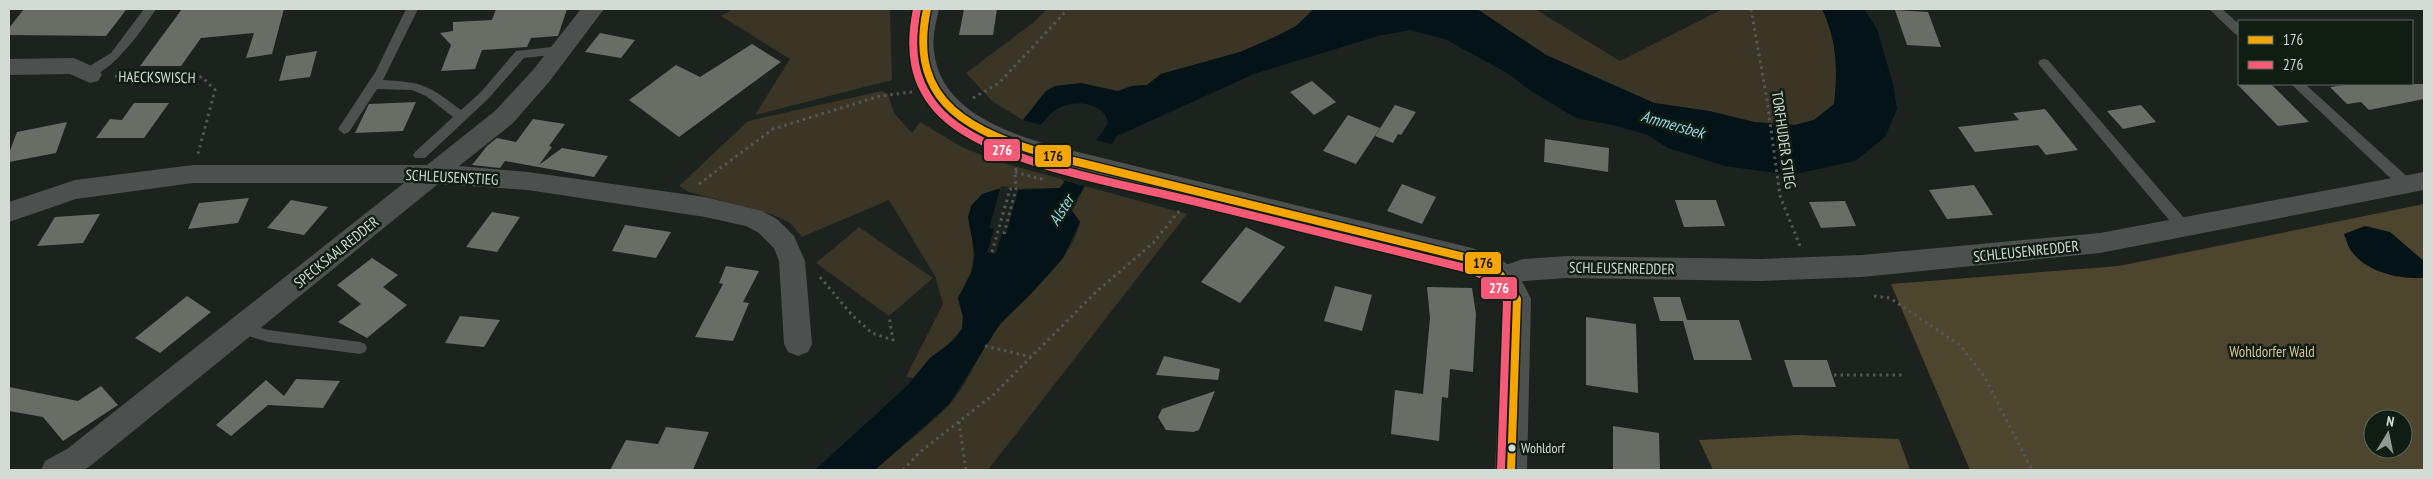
<svg xmlns="http://www.w3.org/2000/svg" width="2433" height="479" font-family="'PT Sans Narrow',sans-serif">
  <style>
    .green { fill: #3a3525 }
    .forest { fill: #4e452e; fill-rule: evenodd }
    .water { fill: #031318 }
    .pier { fill: #1c221d }
    .building { fill: #686d65 }
    .lines { fill: none; stroke-linecap: round; stroke-linejoin: round }
    .path { stroke: #535856; stroke-width: 3; stroke-dasharray: 2.5 4; stroke-linecap: butt }
    .service { fill: #4c514f; fill-rule: evenodd }
    .minor { fill: #4c514f; fill-rule: evenodd }
    .tertiary { fill: #4c514f; fill-rule: evenodd }
    .bus-1-casing { stroke: #0f1d12; stroke-width: 11 }
    .bus-2-casing { stroke: #0f1d12; stroke-width: 11 }
    .bus-1 { stroke: #f7a600; stroke-width: 8 }
    .bus-2 { stroke: #f75a77; stroke-width: 8 }
    .bus-dot { fill: #d2dbd4; stroke: #0f1d12; stroke-width: 2 }
    .labels { text-anchor: middle; dominant-baseline: central; stroke-width: 5; stroke-linejoin: round; paint-order: stroke }
    .bus-label { font-size: 14px; fill: #d2dbd4; stroke: #0f1d12; text-anchor: start }
    .street-label { font-size: 15px; fill: #d2dbd4; stroke: #0f1d12 }
    .park-label { font-size: 15px; fill: #dac490; stroke: #0f1d12 }
    .water-label { font-size: 16px; font-style: italic; fill: #94d8e9; stroke: #0f1d12 }
    .line-badge { stroke: #0f1d12; stroke-width: 2 }
    .badge-label { font-size: 14px; text-anchor: middle; font-weight: bold; fill: #fff }
    .pale-badge-label { font-size: 14px; text-anchor: middle; font-weight: bold; fill: #111 }
  </style>
  <rect width="100%" height="100%" fill="#1c221d"/>
  <g class="green">
    <path d="M733,9H890L892,80L755,115L790,59L721,16Z"/>
    <path d="M1047,9H1314L1296,26L1277,36L1240,52L1161,74L1147,85L1132,86L1118,91L1101,88L1046,91L1023,120L992,101L966,73L1034,22Z"/>
    <path d="M1477,9H1535L1620,61L1723,9H1822C1837,40 1838,70 1834,105L1814,120L1795,125L1754,122L1709,111L1654,103L1546,55Z"/>
    <path d="M882,91L888,94L894,113L912,133L920,122L962,147L996,161L1065,180L1060,188L998,189L968,217C975,253 978,266 958,298L963,317L962,329L942,351L930,358L913,378L906,377L943,304L935,276L889,200L802,237L789,222L768,213L689,192L679,186L748,121Z"/>
    <path d="M1085,186L1187,214L988,470H875C899,448 927,428 949,405C970,382 979,349 1000,325C1027,291 1069,267 1080,222L1072,211Z"/>
    <path d="M859,227L933,278L889,316L816,263Z"/>
  </g>
  <g class="forest">
    <path d="M2424,204V470H1970L1891,284L2119,266ZM2373,419H2403V449H2373Z"/>
    <path d="M1796,435L1899,439L1910,470H1713L1699,440Z"/>
  </g>
  <g class="water">
    <path d="M1314,9H1477L1546,55L1654,103L1709,111L1754,122L1795,125L1814,120L1834,104C1838,70 1837,40 1822,9H1864L1877,29L1893,84L1897,109L1885,137L1855,161L1791,175L1725,166L1668,148L1648,135L1617,126L1576,118L1531,91L1507,73L1445,39L1410,30L1378,36L1254,74L1117,136L1072,206V211L1080,222L1063,258L1030,295L1000,324L949,404L875,470H815L908,385L930,358L954,340L962,329L963,317L958,298L972,271L975,254L968,217L971,206L982,194L998,189L1020,190L1060,188L1104,130L1108,122C1104,103 1077,100 1061,107C1052,111 1047,117 1041,125L1023,120L1046,91L1055,86L1081,83L1118,91L1132,86L1147,85L1161,74L1240,52L1277,36L1296,26Z"/>
    <path d="M2365,226L2390,232L2424,261V278C2399,279 2368,273 2352,252C2348,247 2346,239 2344,234Z"/>
  </g>
  <g class="pier">
    <path d="M1092,139L1115,145L1087,187L1062,180Z"/>
    <path d="M1001,186L1019,188L1006,234H1002L996,254L987,253L994,229L989,228Z"/>
  </g>
  <g class="building">
    <path d="M24,9L64,10H126L106,36L9,35V28Z"/>
    <path d="M182,9H284L272,54L246,58L254,33L201,38L181,66H140Z"/>
    <path d="M496,9H567L558,36L531,38L527,47L482,50L475,69L441,71L451,45L440,33L453,31V22L492,20Z"/>
    <path d="M964,9H997L993,35H959Z"/>
    <path d="M1895,10L1928,12L1941,47L1907,45Z"/>
    <path d="M600,33L635,40L621,58L585,52Z"/>
    <path d="M752,44L781,62L679,137L629,100L676,65L700,77Z"/>
    <path d="M317,51L310,77L279,81L286,56Z"/>
    <path d="M1312,81L1336,102L1314,115L1290,92Z"/>
    <path d="M2237,84H2271L2309,122L2278,126Z"/>
    <path d="M2342,84H2424V99L2369,110L2361,102L2347,104L2330,87L2344,85Z"/>
    <path d="M416,102L403,131L355,133L369,104Z"/>
    <path d="M134,103H169L144,138H96L110,119L122,120Z"/>
    <path d="M1395,105L1416,112L1401,135L1398,134L1393,143L1375,136Z"/>
    <path d="M2141,105L2156,122L2123,129L2107,111Z"/>
    <path d="M2045,109L2078,150L2046,155L2038,145L1975,152L1958,127L2019,120L2013,113Z"/>
    <path d="M1348,115L1380,128L1356,164L1323,151Z"/>
    <path d="M533,119L565,124L549,146L552,147L539,165L562,148L608,156L594,177L505,161L500,168L472,165L487,146L497,138L516,142Z"/>
    <path d="M67,122L56,153L9,162V153L17,132Z"/>
    <path d="M1545,139L1609,148L1608,172L1544,162Z"/>
    <path d="M1402,184L1436,197L1422,224L1387,211Z"/>
    <path d="M1974,185L1993,215L1947,219L1929,190Z"/>
    <path d="M249,198L238,223L188,229L199,203Z"/>
    <path d="M291,200L328,207L304,235L267,228Z"/>
    <path d="M1675,200H1716L1725,226L1684,227Z"/>
    <path d="M1845,201L1856,226L1821,228L1809,202Z"/>
    <path d="M492,212L520,217L497,252L466,247Z"/>
    <path d="M100,214L83,243L37,246L55,217Z"/>
    <path d="M625,225L671,232L656,258L612,251Z"/>
    <path d="M1246,227L1285,247L1240,303L1201,282Z"/>
    <path d="M372,258L398,275L383,287L407,305L367,338L338,322L361,304L337,285Z"/>
    <path d="M726,266L759,271L743,302L749,303L733,341L695,337L723,284L719,283Z"/>
    <path d="M1335,286L1372,295L1362,331L1324,321Z"/>
    <path d="M1427,287L1472,288L1476,314L1473,372L1450,369L1448,398L1442,397L1439,441L1391,434L1395,390L1423,394L1430,318Z"/>
    <path d="M187,296L211,312L160,353L135,338Z"/>
    <path d="M1653,297H1680L1687,320H1739L1752,360H1694L1683,321H1660Z"/>
    <path d="M460,316L500,320L484,347L445,343Z"/>
    <path d="M1586,317L1636,324L1638,393L1586,385Z"/>
    <path d="M1164,356L1220,369L1218,380L1156,375Z"/>
    <path d="M1784,360H1827L1836,387H1793Z"/>
    <path d="M296,379L340,381L323,408L268,405L231,436L216,425L266,380L284,396Z"/>
    <path d="M101,386L118,405L63,441L43,417L9,411V387L78,401Z"/>
    <path d="M1215,391L1199,430L1193,432L1166,430L1158,417L1162,409Z"/>
    <path d="M1613,426L1659,433L1660,470H1613Z"/>
    <path d="M666,427L709,432L693,470H610L626,440L658,444Z"/>
  </g>
  <g class="lines">
    <g class="path">
      <path d="M1751,9L1767,100L1780,196L1800,246"/>
      <path d="M115,76L144,79L202,77L215,90L198,154"/>
      <path d="M973,98L999,83L1068,9"/>
      <path d="M1015,172L1041,179L1043,174"/>
      <path d="M699,184L773,129L880,96L912,92"/>
      <path d="M1004,234L1016,189L1015,172L1017,166"/>
      <path d="M992,252L1010,189H1016"/>
      <path d="M820,277L852,315L872,333L893,340L889,316"/>
      <path d="M1874,296L1890,298L1961,346L1984,376L2032,470"/>
      <path d="M985,346L1031,357"/>
      <path d="M1834,375H1903"/>
      <path d="M959,422L966,470"/>
      <path d="M903,470L920,452L994,394L1096,292L1153,243L1180,210"/>
    </g>
    <g class="service">
      <path d="M144,9H156C145,26 106,83 83,76L81,73L83,70L111,53Z"/>
      <path d="M406,9H418L383,80C424,82 429,86 461,110L481,92L516,51L561,46L567,50L561,54L524,58L489,98L425,158H415L413,155L415,152L453,117L426,96L412,90L377,89L349,132L344,134L338,129L376,71Z"/>
      <path d="M2209,9H2222L2239,24V35L2235,34Z"/>
      <path d="M2044,59L2048,60L2190,225L2192,229L2190,233H2180L2040,66L2038,63L2040,60Z"/>
      <path d="M2291,84H2305L2412,181L2414,185L2412,189H2402Z"/>
      <path d="M240,322L268,330L360,342L365,344L367,348L365,352L360,354L268,342L235,332L233,328L235,324Z"/>
    </g>
    <g class="minor">
      <path d="M581,9H604L549,82L513,123L459,166L528,172L705,197L762,211L777,219L794,236L805,261L812,344L808,352L798,356L788,352L784,344L779,261L774,248L759,233L746,226L705,217L528,190L438,184L89,467L83,470H41L45,461L67,449L404,183H193L76,199L9,222V202L75,180L193,165H427L495,111L533,70Z"/>
      <path d="M74,58L98,69L102,75L98,81L90,83L70,74L9,75V59Z"/>
      <path d="M2424,172V190L2100,253L1862,277L1760,281L1567,278L1524,281L1506,287L1497,284L1493,276L1497,268L1523,259L1567,256L1760,259L1862,255L2100,233Z"/>
    </g>
    <path class="tertiary" d="M915,9H939C936,23 932,37 934,51C940,110 1005,132 1053,146L1472,248C1506,259 1516,266 1531,299L1527,470H1495L1503,299L1491,280L1472,270C1374,246 1276,221 1178,197C1116,181 988,160 944,116C910,83 906,53 915,9Z"/>
    <defs>
      <path id="bus-1" d="M927,9C906,105 974,133 1053,156L1472,259L1487,265L1499,273L1517,299L1511,470"/>
      <path id="bus-2" d="M917,9C909,48 912,84 942,114C993,164 1124,184 1193,201C1285,224 1377,246 1469,269L1494,280L1507,301L1501,470"/>
    </defs>
    <use href="#bus-1" class="bus-1-casing"/>
    <use href="#bus-2" class="bus-2-casing"/>
    <use href="#bus-1" class="bus-1"/>
    <use href="#bus-2" class="bus-2"/>
  </g>
  <circle class="bus-dot" cx="1512" cy="448" r="4.5"/>
  <g class="labels">
    <g class="bus-label">
      <text x="1521" y="448">Wohldorf</text>
    </g>
    <g class="street-label">
      <text transform="translate(157 77) rotate(1)">HAECKSWISCH</text>
      <text transform="translate(1784 140) rotate(82)">TORFHUDER STIEG</text>
      <text transform="translate(452 177) rotate(3)">SCHLEUSENSTIEG</text>
      <text transform="translate(2026 251) rotate(-6)">SCHLEUSENREDDER</text>
      <text transform="translate(336 252) rotate(-39)">SPECKSAALREDDER</text>
      <text transform="translate(1622 268) rotate(1)">SCHLEUSENREDDER</text>
    </g>
    <g class="park-label">
      <text x="2272" y="351">Wohldorfer Wald</text>
    </g>
    <g class="water-label">
      <text transform="translate(1673 124) rotate(16)">Ammersbek</text>
      <text transform="translate(1061 210) rotate(-58)">Alster</text>
    </g>
  </g>
  <g class="line-badge">
    <rect x="983" y="138" width="38" height="24" rx="5" fill="#f75a77"/>
    <rect x="1034" y="144" width="38" height="24" rx="5" fill="#f7a600"/>
    <rect x="1464" y="251" width="38" height="24" rx="5" fill="#f7a600"/>
    <rect x="1480" y="276" width="38" height="24" rx="5" fill="#f75a77"/>
  </g>
  <g class="badge-label">
    <text x="1002" y="155">276</text>
    <text x="1499" y="293">276</text>
  </g>
  <g class="pale-badge-label">
    <text x="1053" y="161">176</text>
    <text x="1483" y="268">176</text>
  </g>
  <rect width="2433" height="479" fill="none" stroke="#d2dbd4" stroke-width="20"/>
  <rect x="2238" y="20" width="175" height="65" fill="#0f1d12" stroke="#5d6960"/>
  <rect x="2248" y="36" width="25" height="8" fill="#f7a600" stroke="#5d6960"/>
  <text x="2283" y="45" font-size="15" fill="#d2dbd4">176</text>
  <rect x="2248" y="61" width="25" height="8" fill="#f75a77" stroke="#5d6960"/>
  <text x="2283" y="70" font-size="15" fill="#d2dbd4">276</text>
  <g transform="translate(2388 434) rotate(10)"><circle r="24" fill="#0f1d12" stroke="#5d6960"/>
  <path d="M0-4L9 19L0 12L-9 19Z" fill="#929a94"/>
  <text y="-8" font-size="14" font-weight="bold" text-anchor="middle" fill="#d2dbd4">N</text>
  </g>
</svg>
